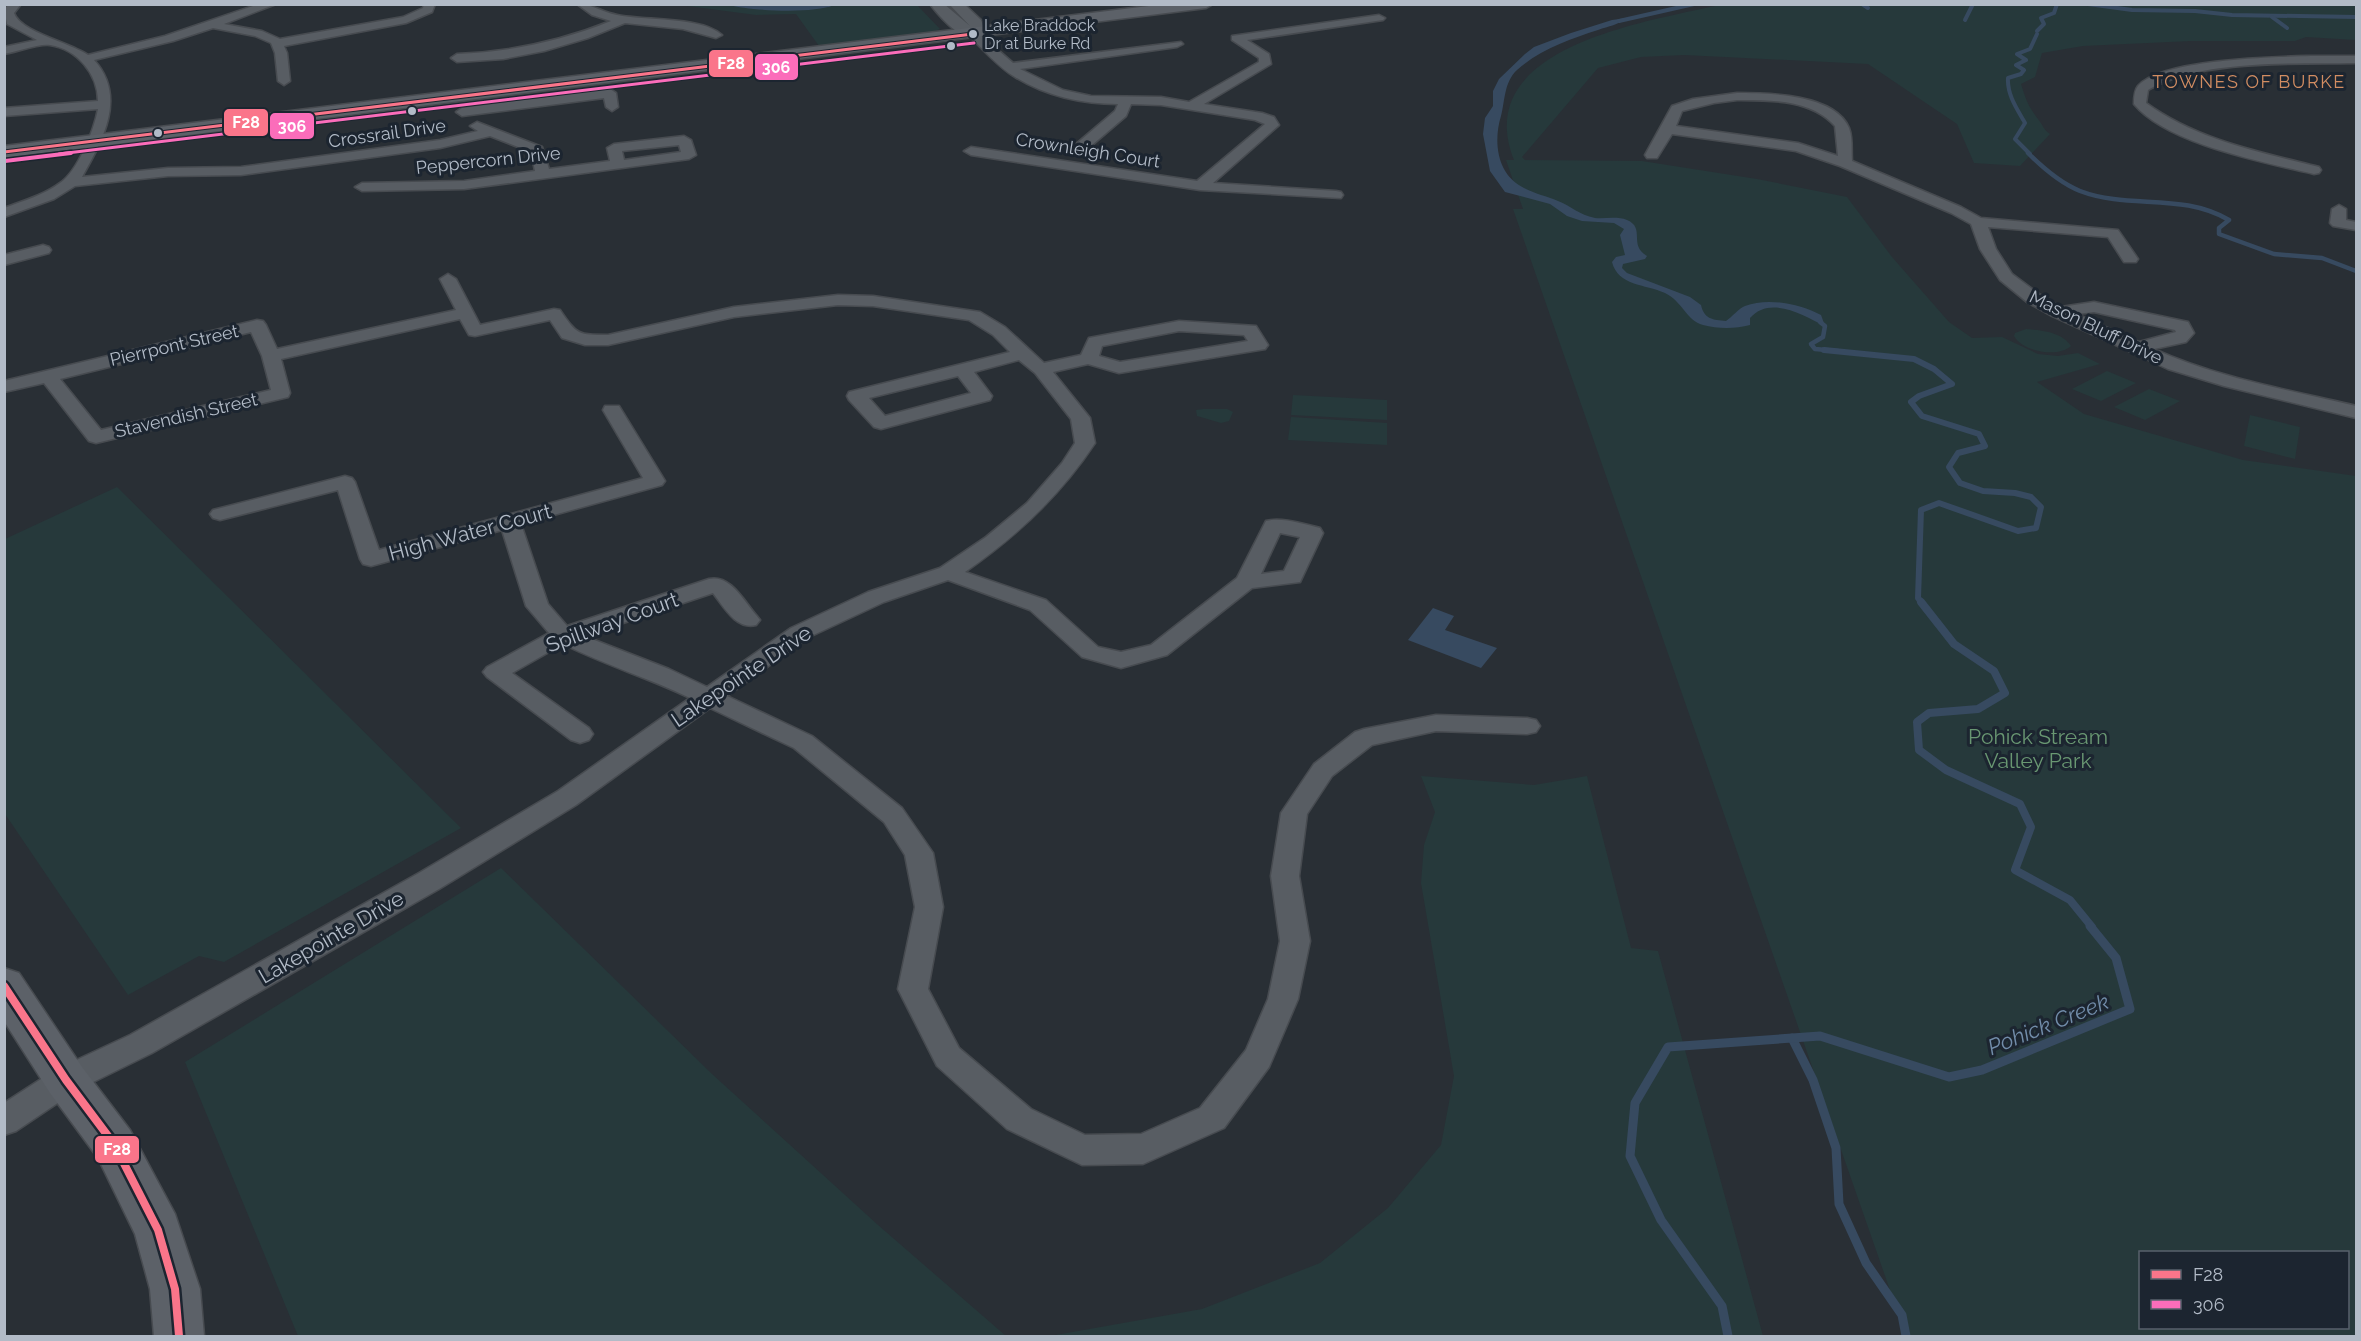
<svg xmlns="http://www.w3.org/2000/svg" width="2361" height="1341" font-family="Raleway,sans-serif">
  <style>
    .green { fill: #26393b; fill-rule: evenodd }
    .water { fill: #374a60 }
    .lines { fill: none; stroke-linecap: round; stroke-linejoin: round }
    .stream-far4 { stroke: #374a60; stroke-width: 4 }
    .stream-far3 { stroke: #374a60; stroke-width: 4.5 }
    .stream-far2 { stroke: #374a60; stroke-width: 6 }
    .stream-far1 { stroke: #374a60; stroke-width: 8 }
    .stream { stroke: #374a60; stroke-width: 9 }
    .minor-casing { stroke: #474b50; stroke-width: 3 }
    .tertiary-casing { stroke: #474b50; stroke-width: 3 }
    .secondary-casing { stroke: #474b50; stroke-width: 3 }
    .minor { fill: #585d63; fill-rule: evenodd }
    .tertiary { fill: #585d63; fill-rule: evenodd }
    .secondary { fill: #5c6168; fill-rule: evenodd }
    .bus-1-far1-casing { stroke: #1c2530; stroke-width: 5 }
    .bus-1-casing { stroke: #1c2530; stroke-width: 13 }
    .bus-2-far1-casing { stroke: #1c2530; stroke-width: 5 }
    .bus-2-casing { stroke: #1c2530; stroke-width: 7 }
    .bus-1-far1 { stroke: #fa758a; stroke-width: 3 }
    .bus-1 { stroke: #fa758a; stroke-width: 8 }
    .bus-2-far1 { stroke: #fb6dba; stroke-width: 3 }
    .bus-2 { stroke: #fb6dba; stroke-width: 4 }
    .bus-dot { fill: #b2bbc7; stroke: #1c2530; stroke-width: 2 }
    .labels { text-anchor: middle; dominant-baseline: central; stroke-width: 6; stroke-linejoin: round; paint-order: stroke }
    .far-bus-label { font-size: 16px; fill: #b2bbc7; stroke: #1c2530; text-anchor: start }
    .far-neighbourhood-label { font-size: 18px; letter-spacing: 1.5px; fill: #d28d62; stroke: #1c2530 }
    .far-street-label { font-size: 18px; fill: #b2bbc7; stroke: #1c2530 }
    .street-label { font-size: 21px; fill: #b2bbc7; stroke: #1c2530 }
    .park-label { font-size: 21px; fill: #699772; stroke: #1c2530 }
    .water-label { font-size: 22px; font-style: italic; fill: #728daa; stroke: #1c2530 }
    .line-badge { stroke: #1c2530; stroke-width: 2 }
    .badge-label { font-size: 16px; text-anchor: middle; font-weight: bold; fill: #fff }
  </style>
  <rect width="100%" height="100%" fill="#292f35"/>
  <g class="green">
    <path d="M680,5H917L940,29L932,32L819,46L796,14L756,15Z"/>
    <path d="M1719,5H2356V40L2306,37L2295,41H2191L2083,46L2042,53L2035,77L2021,84C2026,100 2028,106 2038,119C2043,125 2043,129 2050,134L2020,166L1974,163L1957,124L1868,64L1684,55L1641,57L1598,68L1522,157L1525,160L1642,161L1757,179L1847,197L1892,257L1949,322L1972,338L2002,337L2038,354L2058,356L2078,353L2100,364L2037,382L2084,414L2243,460L2356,476V1336H1906L1513,209H1523L1506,160H1514C1469,47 1646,22 1719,5ZM2140,1252H2348V1328H2140Z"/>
    <path d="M2026,329C2041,330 2062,332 2071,346C2058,358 2023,352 2014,336L2015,333Z"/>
    <path d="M2107,371L2136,383L2101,401L2072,389Z"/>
    <path d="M2149,389L2180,401L2145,420L2114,407Z"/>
    <path d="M1293,395L1387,400V420L1291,415Z"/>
    <path d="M1203,409H1227L1233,412L1229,421L1221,423L1197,416L1196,410Z"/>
    <path d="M2250,415L2300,427L2295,459L2244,446Z"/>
    <path d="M1291,417L1387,423V445L1288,440Z"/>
    <path d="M117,487L461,828L224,962L199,956L128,995L5,814V539Z"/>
    <path d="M1421,776L1534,785L1587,776L1631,948L1658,951L1763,1336H1050L1202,1309L1320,1263L1388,1208L1441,1145L1454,1076L1421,883L1424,845L1435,812Z"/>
    <path d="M501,868L712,1074L878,1225L1006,1336H298L185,1062Z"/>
  </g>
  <g class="water">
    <path d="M729,5H834C814,14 751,11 729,5Z"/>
    <path d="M1627,18C1618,25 1609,26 1598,30C1570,39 1539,50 1517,70C1504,82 1505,101 1501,116C1493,142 1497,175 1524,188C1535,194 1547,196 1558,201C1571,206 1579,215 1595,218C1605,219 1617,216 1627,220C1646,228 1628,245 1647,256L1645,259L1623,264L1622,268L1627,273L1690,297L1701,305C1704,319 1713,320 1726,321C1732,317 1738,309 1745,306C1768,297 1800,304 1821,315L1825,326C1803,315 1770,295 1750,318V325C1735,329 1718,329 1703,325C1687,321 1682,301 1665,293C1645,284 1618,286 1612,262L1616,257L1625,255L1620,235L1624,229L1614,223L1582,221L1567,216L1550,204L1505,192L1490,171L1483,134L1485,118L1493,106V91L1499,79L1525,54L1534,47L1571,33L1612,20Z"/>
    <path d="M1433,608L1454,616L1445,630L1497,648L1481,668L1408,640Z"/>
  </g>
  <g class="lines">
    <g class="stream-far4">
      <path d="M1862,4L1868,8"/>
      <path d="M2088,4L2132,10L2195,11L2232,15L2356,17"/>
      <path d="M2272,17L2287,28"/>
      <path d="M1965,20L1973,4"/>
      <path d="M1619,21L1694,4"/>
      <path d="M2037,31L2044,24L2041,18L2054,13L2057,4"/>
      <path d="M2030,154L2015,139L2025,123C2017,109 2007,95 2008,78L2021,74L2024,70L2016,65L2026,60L2017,54L2030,49L2037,34"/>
    </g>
    <g class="stream-far3">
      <path d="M2028,153C2043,168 2060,183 2080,191C2130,210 2181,192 2229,220L2219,228V234L2274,254L2322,258L2356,271"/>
      <path d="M1820,322L1825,326L1823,337L1811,344L1815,349L1838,351"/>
    </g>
    <path class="stream-far2" d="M1824,350L1914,359L1934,369L1952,384L1919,396L1911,402L1922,416L1979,434L1985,446L1958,453L1949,467L1960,483L1983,491L2015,493L2031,497L2041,507L2036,528L2018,531L1939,503L1921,510L1918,598L1923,604"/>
    <path class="stream-far1" d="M1921,602L1954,644L1994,671L2005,693L1978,709L1929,713L1917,722L1919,750L1946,770L2020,804L2031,827L2015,870L2070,900L2092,927"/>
    <g class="stream">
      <path d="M1792,1038L1813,1080L1836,1148L1839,1204L1866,1263L1902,1315L1906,1336"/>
      <path d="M1728,1336L1722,1306L1661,1220L1630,1156L1635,1103L1668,1047L1820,1036L1949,1077L1982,1070L2130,1009L2116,958L2090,926"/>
    </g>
    <defs>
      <g id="minor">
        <path d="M9,4H21L14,13C20,32 69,42 88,55L165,36L259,4H276L224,24L262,31L280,39L403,17L423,8L424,4H435L432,12L406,23L284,46L287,53L290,81L284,85L278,81L275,53L271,43L255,36L213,28L173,41L94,60C127,96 103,140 82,177L168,168L241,167L440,140L478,131L470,126L477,122L542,147L549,169L610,161L607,148L614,144L684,136L691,140L696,155L689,159L464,189L362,191L355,187L362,183L464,181L535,171L531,152L490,136L440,148L241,175L168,176L75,186L54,199L4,217V208C23,201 44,195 60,183C78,171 94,130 98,109L4,116V108L98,101C98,74 77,49 50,45C40,43 16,52 4,54V47L37,40L7,24L4,9ZM679,145L681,152L624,160L622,151Z"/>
        <path d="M577,4C593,4 601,12 617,15C644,21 701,16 722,35L716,38L683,29L625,23L588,38L544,51L503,59L457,62L451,58L457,54C511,52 561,41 611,21L592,15Z"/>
        <path d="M1379,15L1385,18L1383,20L1247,40L1269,54L1271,64L1204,104L1262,113L1274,117L1279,125L1213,183L1336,191L1341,192L1343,195L1341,198L1200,190L971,155L964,151L971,147L1197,181L1265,124L1255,120L1161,105L1131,104L1126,116L1085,151H1075L1073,148L1075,145L1115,111L1118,104C1082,104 1046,96 1015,77C998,67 983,49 969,36V32H977L1013,63L1181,42L1183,44L1177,47L1020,69L1063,90L1091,96L1161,97L1189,102L1259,62V58L1232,40V36Z"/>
        <path d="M2311,56H2356V63C2298,64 2199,59 2148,90L2146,103C2197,140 2259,152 2319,167L2321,170L2319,173L2314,174C2264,162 2167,144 2134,104C2134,98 2134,91 2138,86C2161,59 2275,57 2311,56Z"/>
        <path d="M610,89L616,93L618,107L612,111L606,107L604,98L462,116L456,112L462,108Z"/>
        <path d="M1737,93C1768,93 1835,94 1849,128C1853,138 1851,150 1852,161L1961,207L1981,218L2118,230L2138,259L2136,262H2124L2108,237L1988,227L1996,249L2012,274L2039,294L2061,307L2094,302L2188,322L2194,333L2186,342L2154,349C2218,378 2289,390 2356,406V418L2224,386L2168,369L2052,316L2027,302L2000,280L1980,249L1971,224L1951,213L1840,166L1796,151L1672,134L1657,158H1647L1645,155L1672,106L1693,99ZM1737,100C1770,100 1811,99 1835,126L1838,156L1798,143L1676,126L1682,111L1714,103ZM2094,312L2175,330L2176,332L2139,342L2077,314Z"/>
        <path d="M2339,205L2346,209V220L2356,222V230L2333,226L2330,223L2332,209Z"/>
        <path d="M43,245L49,247L51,250L49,253L4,265V255Z"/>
        <path d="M448,274L456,279L480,325L554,309L560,310C577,335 578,335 608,335L734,307L838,295L873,296L980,312L1005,327L1044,363L1081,355L1089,338L1179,321L1256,326L1268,345L1265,349L1119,373L1088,364L1053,372L1090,418L1095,443C1060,496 1017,536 965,572L1046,600L1098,647L1121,652L1151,645L1237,578L1266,521C1282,517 1303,524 1320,528L1323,533L1300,582L1252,588L1167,655L1121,668L1082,657L1030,610L948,580L884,602L807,638L727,696L812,736L902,808L933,853L943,907L928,989L959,1048L1031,1109L1085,1135L1141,1134L1200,1108L1246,1050L1268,999L1280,941L1271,876L1281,813L1314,764L1355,732L1364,729L1436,715L1527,718L1536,720L1540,726L1536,732L1527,734L1436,731L1372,745L1332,776L1307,814L1299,876L1310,941L1298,999L1269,1067L1224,1128L1143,1164L1082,1165L1007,1129L937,1066L898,989L915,907L905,855L884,822L794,748L710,708L576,805L439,889L152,1053L77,1090L16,1131L4,1135V1103L55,1070L130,1035L419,873L558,791L690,698C649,678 605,665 563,644L512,673L589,728L593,734L589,740L580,743L571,740L487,677L483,672L487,667L549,633L526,606L502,530L371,566L363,564L360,559L338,490L220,520L213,518L210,514L213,510L345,476L352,478L355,482L379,550L643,478L603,410L605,406H619L665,481L662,485L521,524L548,604L567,626L709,579C730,574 744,601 756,615L760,620L756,625C736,630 724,607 713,593L584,636L669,669L707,687L791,628L868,592L940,568L986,537L1027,503L1062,463L1075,443L1071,419L1035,373L1019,360L974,372L992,396L990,400L881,429L874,427L849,400L847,396L849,392L1010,352L993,335L969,320L873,306L838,305L734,317L608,345H585L562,338L550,320L475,336L469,335L460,319L281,359L290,393L288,397L96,443L89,441L44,383L4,392V381L257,320L263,321L266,325L277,349L456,310L440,279ZM1179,331L1244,335L1248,341L1120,362L1099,356L1102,346ZM251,332L262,356L271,390L101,430L60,379ZM958,376L971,393L885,416L869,398ZM1280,533L1300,537L1284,571L1261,574Z"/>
      </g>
      <path id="tertiary" d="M930,4H944L970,26L949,4H964L981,20L984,28L978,37C960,41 940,17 930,4Z"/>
      <g id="secondary">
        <path d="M1165,4H1213L1206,8L4,158V146Z"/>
        <path d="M4,968L19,973L82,1067L130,1130L175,1214L200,1289L204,1336H154L150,1289L135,1234L98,1158L50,1093L4,1021Z"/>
      </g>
    </defs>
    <use href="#minor" class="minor-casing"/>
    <use href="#tertiary" class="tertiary-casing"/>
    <use href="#secondary" class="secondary-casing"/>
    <use href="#minor" class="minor"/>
    <use href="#tertiary" class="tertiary"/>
    <use href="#secondary" class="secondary"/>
    <defs>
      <path id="bus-1-far1" d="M4,152L973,34"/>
      <path id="bus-1" d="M4,986L66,1080L114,1144L158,1230L175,1289L179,1336"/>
      <path id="bus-2-far1" d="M59,154L974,43"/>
      <path id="bus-2" d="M5,161L71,153"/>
    </defs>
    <use href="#bus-1-far1" class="bus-1-far1-casing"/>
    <use href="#bus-1" class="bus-1-casing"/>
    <use href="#bus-2-far1" class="bus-2-far1-casing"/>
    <use href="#bus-2" class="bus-2-casing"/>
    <use href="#bus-1-far1" class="bus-1-far1"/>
    <use href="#bus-1" class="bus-1"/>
    <use href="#bus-2-far1" class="bus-2-far1"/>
    <use href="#bus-2" class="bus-2"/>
  </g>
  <g class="bus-dot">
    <circle cx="973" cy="34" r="5"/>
    <circle cx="951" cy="46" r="5"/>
    <circle cx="412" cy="111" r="5"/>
    <circle cx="158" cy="133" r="5"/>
  </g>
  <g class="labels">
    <g class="far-bus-label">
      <text x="984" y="25">Lake Braddock<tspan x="984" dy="18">Dr at Burke Rd</tspan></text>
    </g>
    <g class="far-neighbourhood-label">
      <text x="2249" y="81">TOWNES OF BURKE</text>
    </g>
    <g class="far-street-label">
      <text transform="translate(387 133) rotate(-8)">Crossrail Drive</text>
      <text transform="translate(1088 150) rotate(9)">Crownleigh Court</text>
      <text transform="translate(488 160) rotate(-6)">Peppercorn Drive</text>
      <text transform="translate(2096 327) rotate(26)">Mason Bluff Drive</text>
      <text transform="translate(174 345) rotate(-13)">Pierrpont Street</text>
      <text transform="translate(186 415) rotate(-13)">Stavendish Street</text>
    </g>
    <g class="street-label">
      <text transform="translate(470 532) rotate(-15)">High Water Court</text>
      <text transform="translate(612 622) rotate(-20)">Spillway Court</text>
      <text transform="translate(741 676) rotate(-34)">Lakepointe Drive</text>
      <text transform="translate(331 937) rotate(-30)">Lakepointe Drive</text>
    </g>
    <g class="park-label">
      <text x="2038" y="736">Pohick Stream<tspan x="2038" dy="24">Valley Park</tspan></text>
    </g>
    <g class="water-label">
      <text transform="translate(2048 1024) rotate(-22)">Pohick Creek</text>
    </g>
  </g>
  <g class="line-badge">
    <rect x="708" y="49" width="46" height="29" rx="6" fill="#fa758a"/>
    <rect x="754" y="53" width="45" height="28" rx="6" fill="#fb6dba"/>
    <rect x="223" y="108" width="46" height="29" rx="6" fill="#fa758a"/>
    <rect x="269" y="112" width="46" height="28" rx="6" fill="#fb6dba"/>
    <rect x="94" y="1135" width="46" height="29" rx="6" fill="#fa758a"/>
  </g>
  <g class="badge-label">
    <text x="731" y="69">F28</text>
    <text x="776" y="73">306</text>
    <text x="246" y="128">F28</text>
    <text x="292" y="132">306</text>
    <text x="117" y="1155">F28</text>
  </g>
  <rect width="2361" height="1341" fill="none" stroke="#b2bbc7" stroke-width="12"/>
  <rect x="2139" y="1251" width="210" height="78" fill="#1c2530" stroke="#58616c" stroke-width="1.5"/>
  <rect x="2151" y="1270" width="30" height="9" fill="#fa758a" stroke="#58616c" stroke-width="1.5"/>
  <text x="2193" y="1281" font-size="18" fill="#b2bbc7">F28</text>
  <rect x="2151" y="1300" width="30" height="9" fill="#fb6dba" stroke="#58616c" stroke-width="1.5"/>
  <text x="2193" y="1311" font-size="18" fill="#b2bbc7">306</text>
</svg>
